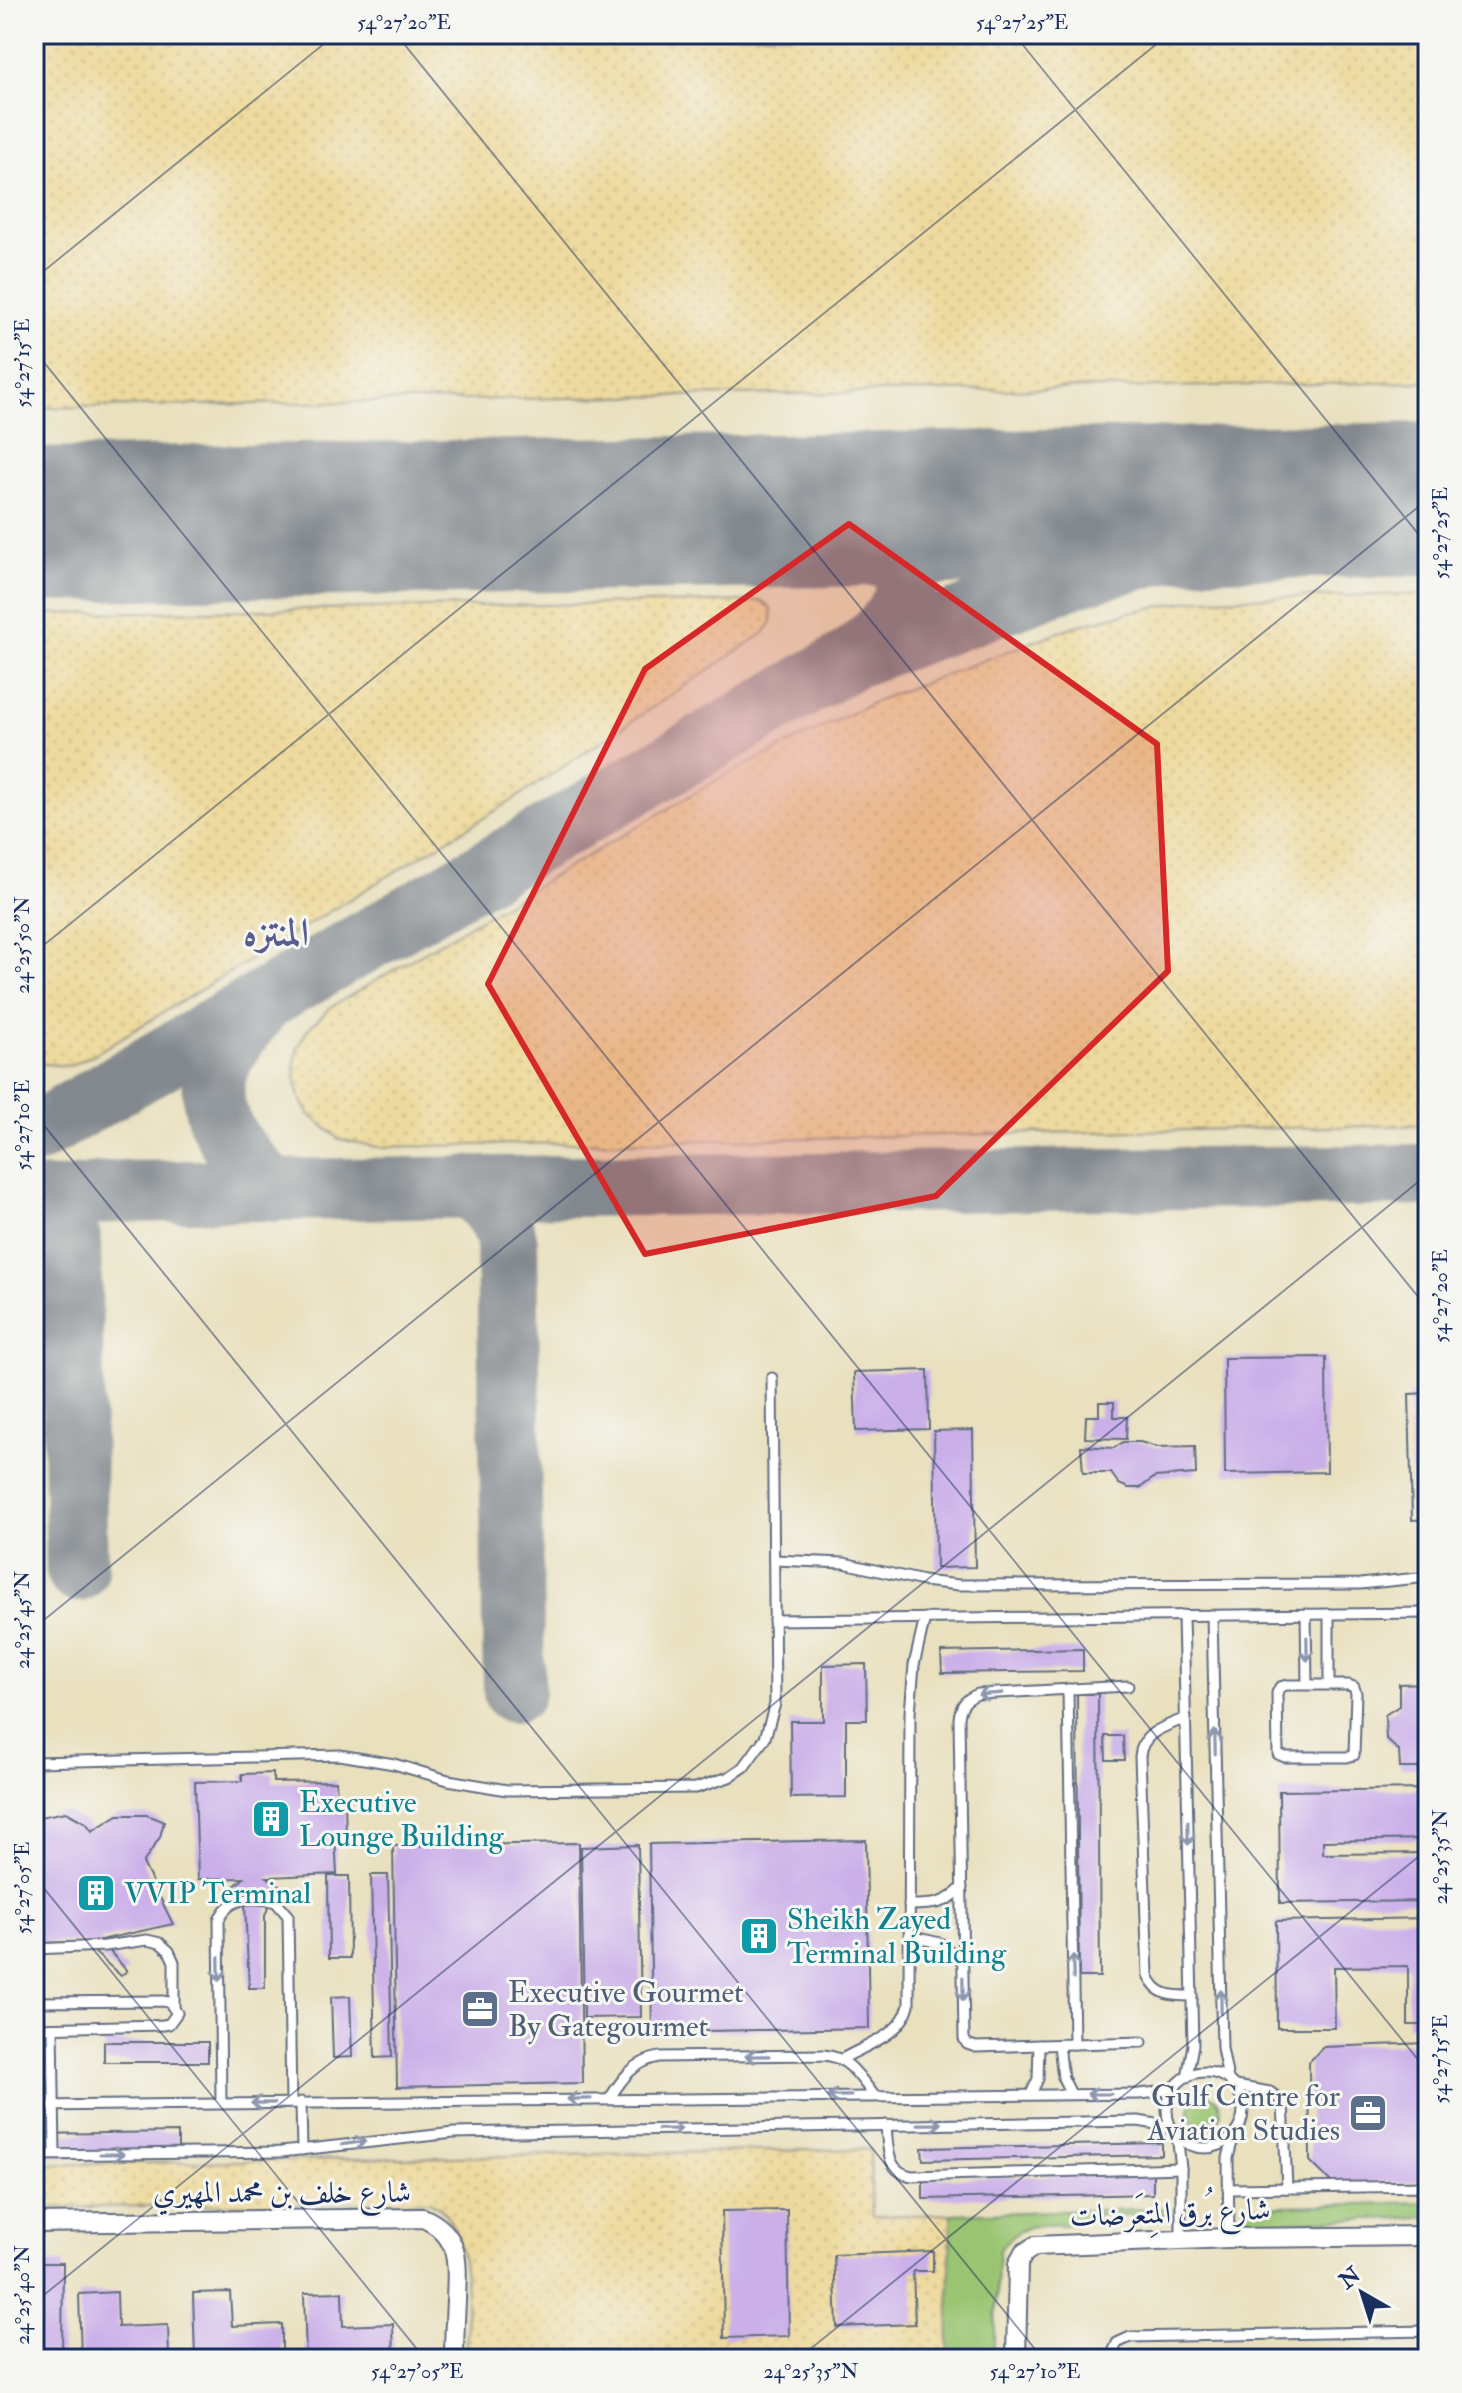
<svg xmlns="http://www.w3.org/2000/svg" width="1462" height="2393" font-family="'IM FELL Double Pica',Amiri,serif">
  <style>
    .green { fill: #9ac471; stroke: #5a7a68; stroke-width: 2 }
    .sand { fill: url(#sand-dots); stroke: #84847e; stroke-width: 2 }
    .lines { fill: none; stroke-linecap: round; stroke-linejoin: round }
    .taxiway { stroke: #82888e; stroke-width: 62 }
    .runway { stroke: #82888e; stroke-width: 154 }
    .building { fill: #caafe9 }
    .lane-casing { stroke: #636d80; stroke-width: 13 }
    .street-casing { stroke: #636d80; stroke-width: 22 }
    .lane { stroke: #fff; stroke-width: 9 }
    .street { stroke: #fff; stroke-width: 18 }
    .oneway { stroke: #8d97ae }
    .marked { fill: #d62828; fill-opacity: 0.2; stroke: #d62828; stroke-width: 6; stroke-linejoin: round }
    .ticks { fill: none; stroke: #1b2f5e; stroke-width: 2; stroke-opacity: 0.45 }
    .labels { text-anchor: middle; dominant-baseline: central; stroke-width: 6; stroke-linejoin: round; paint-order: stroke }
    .culture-label { font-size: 30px; fill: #0d838f; stroke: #f6f6f2; text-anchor: start }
    .service-label { font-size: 30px; fill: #4e5e75; stroke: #f6f6f2; text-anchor: start }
    .street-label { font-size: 30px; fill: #1b2f5e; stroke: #f6f6f2 }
    .district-label { font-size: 38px; font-weight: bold; fill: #585c8f; stroke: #f6f6f2 }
    .neatline { fill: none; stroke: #1b2f5e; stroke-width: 3 }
    .ticks-label { font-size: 20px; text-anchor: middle; fill: #1b2f5e }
  </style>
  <defs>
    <pattern id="sand-dots" width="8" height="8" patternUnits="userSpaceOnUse" patternTransform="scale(2)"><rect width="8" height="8" fill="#eeda9e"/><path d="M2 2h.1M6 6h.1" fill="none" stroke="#ccbb8a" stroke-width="1.8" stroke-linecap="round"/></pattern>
  </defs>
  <rect width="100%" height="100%" fill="#f6f6f2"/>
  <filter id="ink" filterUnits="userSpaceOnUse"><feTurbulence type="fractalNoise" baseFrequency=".0125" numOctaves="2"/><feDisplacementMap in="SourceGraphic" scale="16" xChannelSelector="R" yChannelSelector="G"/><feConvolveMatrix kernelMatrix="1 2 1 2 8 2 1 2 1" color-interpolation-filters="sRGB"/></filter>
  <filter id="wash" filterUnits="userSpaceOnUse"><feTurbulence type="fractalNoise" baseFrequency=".006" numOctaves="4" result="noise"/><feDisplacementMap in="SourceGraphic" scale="32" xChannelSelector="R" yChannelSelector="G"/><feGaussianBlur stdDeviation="1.8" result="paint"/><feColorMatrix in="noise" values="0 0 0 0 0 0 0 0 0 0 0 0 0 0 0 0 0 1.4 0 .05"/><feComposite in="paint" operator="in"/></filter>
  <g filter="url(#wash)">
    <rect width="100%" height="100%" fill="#e9e0be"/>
    <g class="green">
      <circle cx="1205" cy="2111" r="16"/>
      <path d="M1428,2202V2217L1246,2223L1245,2207Z"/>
      <path d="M1171,2208V2216L1099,2214C1070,2240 1034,2204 999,2250L993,2359H948L951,2214Z"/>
    </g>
    <g class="sand">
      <path d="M34,34H1428V382L34,408Z"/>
      <path d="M1428,594V1125L377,1147L339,1139L309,1114L298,1094L294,1066L298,1047L307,1030L331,1007L720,778L878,700L1072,627L1130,612L1199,599Z"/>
      <path d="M762,601L771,609L772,622L763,634L510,802L93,1055L69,1066L34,1063V614Z"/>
      <path d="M870,2149L872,2216L951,2214L948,2359H466C466,2316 474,2223 430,2201L34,2208V2165Z"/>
    </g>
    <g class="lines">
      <g class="taxiway">
        <path d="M34,530L58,524"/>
        <path d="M861,655L1079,575L1247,529L1428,505"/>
        <path d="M259,1006C247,1023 232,1039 223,1057C194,1110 238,1157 275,1191"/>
        <path d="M34,1134L849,660C896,625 940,577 871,534C850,520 824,516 800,511"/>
        <path d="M470,1186C487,1203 504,1220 507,1244L514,1692"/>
        <path d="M34,1198L63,1199L113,1192L1428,1175"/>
        <path d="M34,1199L49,1209L70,1239L77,1571"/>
      </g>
      <path class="runway" d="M34,525L1428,499"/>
    </g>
    <g id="blocks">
      <g class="building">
        <path d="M1326,1357L1327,1472L1225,1474L1224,1358Z"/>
        <path d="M928,1370L929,1429L856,1431L854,1372Z"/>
        <path d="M1428,1393V1519L1412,1520L1409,1394Z"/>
        <path d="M1099,1402H1114V1417H1127L1126,1439L1085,1438L1086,1416H1099Z"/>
        <path d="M973,1430L975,1567L936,1568L934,1431Z"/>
        <path d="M1123,1442H1140L1157,1447L1195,1446L1196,1474L1155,1477L1140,1488H1128L1119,1484L1111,1473H1083L1081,1446L1114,1448Z"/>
        <path d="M1083,1649V1671L942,1673L941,1652Z"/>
        <path d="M866,1664L867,1720H846V1797L791,1798L790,1721H823V1665Z"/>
        <path d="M1428,1683V1768H1400L1399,1751L1386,1739L1385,1715L1399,1706V1684Z"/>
        <path d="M1077,1694H1098L1100,1977H1079Z"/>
        <path d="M1105,1736H1123L1124,1760H1106Z"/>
        <path d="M273,1773V1782L336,1781L337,1801H345L346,1836H335L337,1874L267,1877L284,1888L271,1899L265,1916V1988H249L245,1905L228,1891L244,1878L198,1879L195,1782L242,1781V1774Z"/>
        <path d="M1428,1789V1839L1323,1841V1854L1428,1853V1901L1280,1903L1279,1791Z"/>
        <path d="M66,1812L86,1823L92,1831L118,1815H147L164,1822L160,1837L143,1863L173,1924L100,1940L127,1971L121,1976L83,1942L34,1943V1818Z"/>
        <path d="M866,1840L869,2028L652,2032L649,1844Z"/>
        <path d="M579,1843L582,2083L397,2087L393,1846Z"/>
        <path d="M638,1845L641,2017L584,2018L581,1847Z"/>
        <path d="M371,1875H388L392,2057L375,2058Z"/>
        <path d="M328,1876H349L350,1958H329Z"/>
        <path d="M1428,1918V2025H1408V1966L1334,1967L1335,2028H1277L1276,1921Z"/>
        <path d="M350,1996L352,2057L333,2058L331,1997Z"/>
        <rect x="104" y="2042" width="104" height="20"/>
        <path d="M1428,2043V2181L1334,2185L1310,2161L1309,2062L1323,2047Z"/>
        <path d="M178,2132V2155L34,2157V2134Z"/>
        <path d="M1162,2143V2155L923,2160L922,2148Z"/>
        <path d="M1153,2173V2194L923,2199V2179Z"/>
        <path d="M787,2210L789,2336L724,2338L722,2211Z"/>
        <path d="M933,2251V2271H913L915,2324L837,2327L834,2255Z"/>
        <path d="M34,2263H63L62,2353H34Z"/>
        <path d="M117,2292L118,2327L168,2325L169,2358L81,2359L79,2294Z"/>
        <path d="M230,2292L232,2326L282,2324V2357L195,2359L193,2293Z"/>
        <path d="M342,2292L343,2326L393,2324L394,2358L306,2359L304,2293Z"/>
      </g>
    </g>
  </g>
  <g filter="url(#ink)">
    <use href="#blocks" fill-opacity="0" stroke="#636d80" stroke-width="2"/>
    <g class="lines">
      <defs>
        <g id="lane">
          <path d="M774,1560L844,1563L923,1581L959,1585L1360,1584L1428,1577"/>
          <path d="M1306,1614L1307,1684"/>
          <path d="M1329,1614V1684"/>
          <path d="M1183,1615L1193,2045L1187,2077"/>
          <path d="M1212,1615L1222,2048L1228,2079"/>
          <path d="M774,1620L1428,1613"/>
          <path d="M1287,1685H1348L1354,1687L1356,1693L1354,1755L1347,1757H1285L1278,1754L1277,1693L1280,1687Z"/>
          <path d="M1128,1686L978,1694C965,1699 960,1706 959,1719L964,2039L967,2044L976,2047L1142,2042"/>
          <path d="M1068,1689L1074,2044"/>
          <path d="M1186,1718C1165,1727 1143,1731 1140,1756L1148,1975C1156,1996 1172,1996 1192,1996"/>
          <path d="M34,1762L340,1755L394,1764L448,1780L507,1790L696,1788L729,1777L744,1767L765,1738L775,1704L772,1378"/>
          <path d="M909,1905C931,1905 947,1905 962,1887"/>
          <path d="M909,1936L940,1943L962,1961"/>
          <path d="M34,1949L105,1946L147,1940L160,1943L169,1951L174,1962V2007"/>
          <path d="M34,2002L162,2001L169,2002L177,2013L169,2024L163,2025L34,2028"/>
          <path d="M53,2028L55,2154"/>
          <path d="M1059,2045L1063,2078L1071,2094"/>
          <path d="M842,2059C866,2045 902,2035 909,2005L910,1713L914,1665L925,1618"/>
          <circle cx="1205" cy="2110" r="38"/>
          <path d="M1235,2086L1270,2092L1283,2102L1287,2188"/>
          <path d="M1031,2094L1038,2079L1039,2045"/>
          <path d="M610,2098C623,2077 634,2062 659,2057L824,2055C849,2057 859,2077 874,2095"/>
          <path d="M301,2102L302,2150"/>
          <path d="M221,2103L219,1920C229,1896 253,1896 276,1902L288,1916L291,2102"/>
          <path d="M34,2106L1139,2094L1158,2092L1176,2086"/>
          <path d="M886,2125C888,2147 886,2172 912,2176L1181,2168"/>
          <path d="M1177,2135L1181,2168V2240"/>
          <path d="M34,2155L281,2152L454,2133L1138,2121L1156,2124L1173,2130"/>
          <path d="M1228,2189L1428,2186"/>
          <path d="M1229,2238L1228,2158L1233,2138"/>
          <path d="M1110,2359L1117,2343L1130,2337L1428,2331"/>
        </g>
        <g id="street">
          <path d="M34,2223L423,2218C462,2235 457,2264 456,2301C455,2320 454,2340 454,2359"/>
          <path d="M1016,2359L1018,2264L1024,2253L1035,2246L1229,2238L1428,2236"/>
        </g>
      </defs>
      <use href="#lane" class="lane-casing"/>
      <use href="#street" class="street-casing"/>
      <use href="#lane" class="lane"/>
      <use href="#street" class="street"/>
    </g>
    <defs><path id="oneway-shaft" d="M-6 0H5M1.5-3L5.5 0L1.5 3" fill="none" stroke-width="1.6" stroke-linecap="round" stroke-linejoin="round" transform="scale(2)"/></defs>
    <g class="oneway">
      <use href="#oneway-shaft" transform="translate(1307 1649) rotate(89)"/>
      <use href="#oneway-shaft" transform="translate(990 1694) rotate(176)"/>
      <use href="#oneway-shaft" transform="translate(1215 1742) rotate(-91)"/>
      <use href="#oneway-shaft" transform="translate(1188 1833) rotate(89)"/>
      <use href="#oneway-shaft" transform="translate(1073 1967) rotate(-91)"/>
      <use href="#oneway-shaft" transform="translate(219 1969) rotate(89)"/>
      <use href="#oneway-shaft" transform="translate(963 1989) rotate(89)"/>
      <use href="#oneway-shaft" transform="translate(1221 2002) rotate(-91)"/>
      <use href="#oneway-shaft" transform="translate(757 2056) rotate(179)"/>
      <use href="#oneway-shaft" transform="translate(1099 2094) rotate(180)"/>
      <use href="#oneway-shaft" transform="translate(839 2096) rotate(179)"/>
      <use href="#oneway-shaft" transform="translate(579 2099) rotate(179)"/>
      <use href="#oneway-shaft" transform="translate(263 2103) rotate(179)"/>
      <use href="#oneway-shaft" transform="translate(930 2124) rotate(-1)"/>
      <use href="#oneway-shaft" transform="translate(670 2129) rotate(-1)"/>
      <use href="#oneway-shaft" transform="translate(354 2143) rotate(-8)"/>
      <use href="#oneway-shaft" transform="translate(112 2154)"/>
    </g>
  </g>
  <path class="marked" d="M849,524L1157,744L1168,971L936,1196L645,1254L488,984L645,669Z"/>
  <path class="ticks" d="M396,34L1428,1309M1014,34L1428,546M34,279L336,34M34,350L1428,2072M34,953L1169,34M34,1113L1043,2359M34,1628L1428,499M34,1876L425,2359M34,2303L1428,1174M798,2359L1428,1849"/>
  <defs>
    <symbol id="building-square" viewBox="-11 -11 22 22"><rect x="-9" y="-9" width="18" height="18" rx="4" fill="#0f9aa8" stroke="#f6f6f2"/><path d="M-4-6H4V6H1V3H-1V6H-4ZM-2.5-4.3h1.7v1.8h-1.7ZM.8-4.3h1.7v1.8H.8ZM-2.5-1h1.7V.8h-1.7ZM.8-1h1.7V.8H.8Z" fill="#fff"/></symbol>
    <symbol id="office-square" viewBox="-11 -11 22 22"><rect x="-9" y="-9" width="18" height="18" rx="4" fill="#5c6f8a" stroke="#f6f6f2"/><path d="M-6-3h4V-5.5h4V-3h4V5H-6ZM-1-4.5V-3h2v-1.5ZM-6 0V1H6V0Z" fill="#fff"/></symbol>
  </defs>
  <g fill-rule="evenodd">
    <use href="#building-square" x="249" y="1797" width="44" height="44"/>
    <use href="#building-square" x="74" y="1871" width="44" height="44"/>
    <use href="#building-square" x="737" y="1914" width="44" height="44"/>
    <use href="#office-square" x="458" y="1987" width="44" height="44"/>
    <use href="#office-square" x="1346" y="2091" width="44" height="44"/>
  </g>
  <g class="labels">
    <g class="culture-label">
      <text x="299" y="1802">Executive<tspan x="299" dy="34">Lounge Building</tspan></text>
      <text x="124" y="1893">VVIP Terminal</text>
      <text x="787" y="1919">Sheikh Zayed<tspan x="787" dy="34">Terminal Building</tspan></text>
    </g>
    <g class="service-label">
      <text x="508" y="1992">Executive Gourmet<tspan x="508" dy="34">By Gategourmet</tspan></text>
      <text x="1340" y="2096" text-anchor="end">Gulf Centre for<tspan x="1340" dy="34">Aviation Studies</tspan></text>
    </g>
    <g class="street-label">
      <text x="282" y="2192">شارع خلف بن محمد المهيري</text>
      <text transform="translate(1170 2213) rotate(-2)">شارع بُرق المِتعَرضات</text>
    </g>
    <g class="district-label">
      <text x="276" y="933">المنتزه</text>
    </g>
  </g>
  <rect width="1462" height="2393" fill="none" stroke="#f6f6f2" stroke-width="88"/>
  <g transform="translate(1362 2293) rotate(321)" stroke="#f6f6f2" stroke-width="6" paint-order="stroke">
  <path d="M0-6L14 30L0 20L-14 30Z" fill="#1b2f5e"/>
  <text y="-12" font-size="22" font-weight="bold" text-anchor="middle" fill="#1b2f5e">N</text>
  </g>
  <rect x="44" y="44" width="1374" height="2305" class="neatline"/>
  <g class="ticks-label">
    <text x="404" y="29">54°27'20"E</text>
    <text x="1022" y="29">54°27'25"E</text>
    <text transform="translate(22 363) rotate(-90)" y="7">54°27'15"E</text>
    <text transform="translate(1440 533) rotate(-90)" y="7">54°27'25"E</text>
    <text transform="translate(22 945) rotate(-90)" y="7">24°25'50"N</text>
    <text transform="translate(22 1125) rotate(-90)" y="7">54°27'10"E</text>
    <text transform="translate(1440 1296) rotate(-90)" y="7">54°27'20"E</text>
    <text transform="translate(22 1620) rotate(-90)" y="7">24°25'45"N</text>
    <text transform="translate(1440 1857) rotate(-90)" y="7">24°25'35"N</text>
    <text transform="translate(22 1888) rotate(-90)" y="7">54°27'05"E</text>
    <text transform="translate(1440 2059) rotate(-90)" y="7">54°27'15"E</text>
    <text transform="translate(22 2295) rotate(-90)" y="7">24°25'40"N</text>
    <text x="417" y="2378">54°27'05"E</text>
    <text x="811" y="2378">24°25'35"N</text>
    <text x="1035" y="2378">54°27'10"E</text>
  </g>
</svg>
